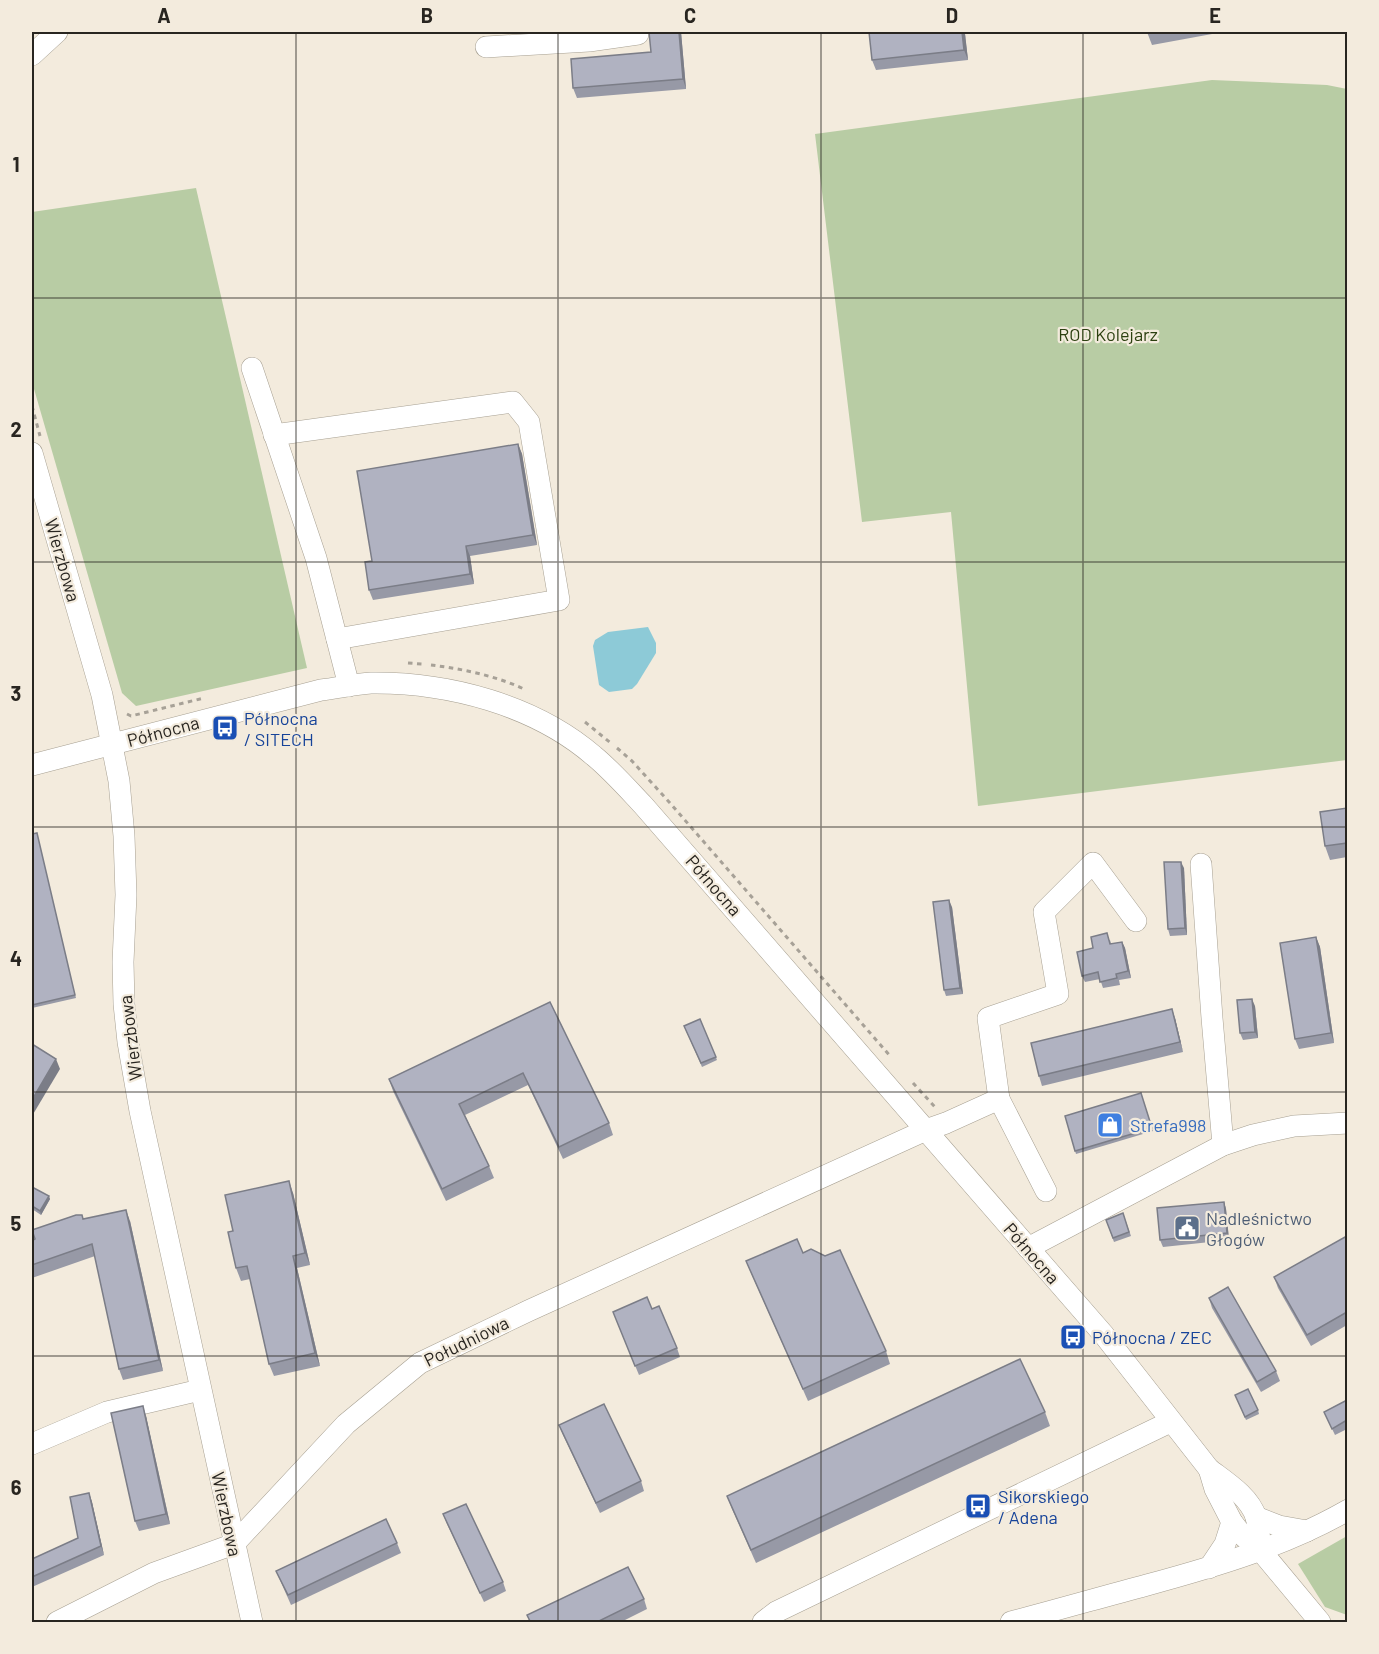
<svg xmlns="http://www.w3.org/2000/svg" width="1379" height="1654" font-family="Barlow,sans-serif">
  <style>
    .green { fill: #b8cca4 }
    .water { fill: #8dcad7 }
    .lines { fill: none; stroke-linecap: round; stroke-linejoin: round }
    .minor-casing { stroke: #a7a092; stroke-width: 22 }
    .path { stroke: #a7a197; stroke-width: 3; stroke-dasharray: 4.5 4.5; stroke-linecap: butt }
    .minor { stroke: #fff; stroke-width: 21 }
    .wall { fill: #9799a6 }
    .shaded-wall { fill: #7b7d87 }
    .building { fill: #b0b2c1; stroke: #7b7d87; stroke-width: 1.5 }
    .grid { fill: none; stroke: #282520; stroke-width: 1.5; stroke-opacity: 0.55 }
    .labels { text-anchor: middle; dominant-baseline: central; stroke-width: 4.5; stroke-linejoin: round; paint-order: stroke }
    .park-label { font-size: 18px; fill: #2c4010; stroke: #f3ebdd }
    .street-label { font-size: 18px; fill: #282520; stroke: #f3ebdd }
    .transit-label { font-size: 18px; fill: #164399; stroke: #f3ebdd; text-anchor: start }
    .shop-label { font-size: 18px; fill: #366cbe; stroke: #f3ebdd; text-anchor: start }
    .service-label { font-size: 18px; fill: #4e5e75; stroke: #f3ebdd; text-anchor: start }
    .neatline { fill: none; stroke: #282520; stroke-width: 2 }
    .grid-label { font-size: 20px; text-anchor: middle; font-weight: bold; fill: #282520 }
  </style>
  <rect width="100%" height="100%" fill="#f3ebdd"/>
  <g class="green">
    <path d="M1212,80L1327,85L1347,89V760L978,806L951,512L862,522L815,134Z"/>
    <path d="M196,188L307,668L136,706L122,693L32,382V212Z"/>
    <path d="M1347,1536V1615L1325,1607L1298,1564Z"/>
  </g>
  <path class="water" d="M648,627L656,643V653L637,684L632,689L609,692L599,685L593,646L595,640L608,632Z"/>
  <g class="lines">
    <defs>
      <g id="minor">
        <path d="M486,47L589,41L638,34V32"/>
        <path d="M32,55L57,32"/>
        <path d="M252,368L316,558L349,686"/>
        <path d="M274,435L513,402L529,422L559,600L337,639"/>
        <path d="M32,453L102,695L119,781L124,836L126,895L123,962L124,1004L128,1042L140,1111L252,1622"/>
        <path d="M32,765L321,690C338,688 355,684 371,683C448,682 535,705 594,756C611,770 627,788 643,805L1104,1335L1209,1469C1226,1482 1249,1496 1256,1517C1259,1528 1260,1540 1261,1551"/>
        <path d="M1201,864L1212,1018L1223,1145"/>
        <path d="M999,1099L1046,1191"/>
        <path d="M1028,1248L1223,1145L1253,1135L1294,1126L1348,1123"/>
        <path d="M32,1444L107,1412L200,1390"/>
        <path d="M1209,1469L1215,1489L1232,1522L1242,1535L1261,1551L1320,1622"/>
        <path d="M1256,1517L1279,1526L1307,1531"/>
        <path d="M1209,1568L1225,1544L1232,1522"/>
        <path d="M57,1622L154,1573L234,1544L346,1424L420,1363L528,1311L926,1130L946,1123L999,1099L988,1018L1058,994L1044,912L1093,863L1136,921"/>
        <path d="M763,1622L776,1612L1170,1422"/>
        <path d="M1011,1622C1057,1610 1102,1597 1147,1585C1217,1566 1285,1546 1348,1510"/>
      </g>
    </defs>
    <use href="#minor" class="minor-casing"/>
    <g class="path">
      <path d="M32,406L40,436"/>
      <path d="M408,663L422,664"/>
      <path d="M431,665C463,669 497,676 526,690"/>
      <path d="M127,714L131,716L204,698"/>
      <path d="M585,722L612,744"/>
      <path d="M617,748L632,761L670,803L891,1057"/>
      <path d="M913,1083L935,1107"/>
    </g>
    <use href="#minor" class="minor"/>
  </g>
  <g class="wall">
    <path d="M681,32L686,89L577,98L573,88L651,52Z"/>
    <path d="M1147,32H1223L1152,45Z"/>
    <path d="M965,34L968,60L876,70L872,60Z"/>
    <path d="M518,444L522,454L537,545L470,556L474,584L373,600L369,590L372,561Z"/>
    <path d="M1347,808V857L1330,860L1325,846Z"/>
    <path d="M32,834L76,998L32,1008Z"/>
    <path d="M1184,868L1187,935L1170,936L1168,929Z"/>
    <path d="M952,907L963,994L946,996L944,990Z"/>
    <path d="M1316,937L1320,947L1334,1043L1299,1049L1295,1039Z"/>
    <path d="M1110,940L1111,944L1122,942L1125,948L1131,978L1119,980L1120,985L1103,988L1100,979L1085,982L1082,976L1093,948Z"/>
    <path d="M550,1002L609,1123L613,1135L563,1159L528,1085L465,1115L489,1166L494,1178L446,1201L393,1091L389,1079Z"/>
    <path d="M1255,1006L1258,1038L1243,1040L1240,1033Z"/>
    <path d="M1175,1018L1183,1052L1042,1086L1039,1076Z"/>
    <path d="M700,1019L717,1060L702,1067L684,1026Z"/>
    <path d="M1141,1093L1153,1131L1076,1154L1065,1116Z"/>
    <path d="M32,1187L50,1199L41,1215L32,1209Z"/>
    <path d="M293,1193L310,1265L297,1268L320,1366L274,1376L269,1364L250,1279L241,1281L236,1268L233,1231Z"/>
    <path d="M1224,1202L1226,1209L1229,1240L1163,1247L1160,1240Z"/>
    <path d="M1123,1213L1131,1236L1114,1242L1106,1220Z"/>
    <path d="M83,1219L130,1221L163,1371L123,1380L119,1369L95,1256L32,1278V1241Z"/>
    <path d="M1347,1240V1325L1311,1346L1278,1288L1274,1277Z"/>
    <path d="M803,1253L886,1351L890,1364L808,1401L751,1273L746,1261Z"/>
    <path d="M1209,1298L1276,1371L1280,1381L1261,1392L1212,1308Z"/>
    <path d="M652,1309L677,1348L680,1357L639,1375L617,1322Z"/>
    <path d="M1235,1395L1258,1410L1259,1414L1246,1420Z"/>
    <path d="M1347,1400V1429L1335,1435L1324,1412Z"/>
    <path d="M1045,1412L1050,1426L756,1563L732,1509L727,1496Z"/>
    <path d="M146,1416L170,1524L139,1531L135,1521Z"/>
    <path d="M559,1425L641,1481L644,1491L600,1513L563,1435Z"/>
    <path d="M89,1493L92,1502L104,1555L32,1587V1559L78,1538Z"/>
    <path d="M443,1514L503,1582L506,1591L484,1602L447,1524Z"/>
    <path d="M397,1543L401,1553L291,1605L276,1571Z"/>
    <path d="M644,1599L647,1609L619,1623H530L527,1615Z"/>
  </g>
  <g class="shaded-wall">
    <path d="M679,32H681L686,89L683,79Z"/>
    <path d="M962,32H964L965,34L968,60L964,50Z"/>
    <path d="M518,444L522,454L537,545L533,535Z"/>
    <path d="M466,546L470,556L474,584L470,574Z"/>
    <path d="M1181,862L1184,868L1187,935L1185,928Z"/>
    <path d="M949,900L952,907L963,994L960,988Z"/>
    <path d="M1316,937L1320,947L1334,1043L1331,1033Z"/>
    <path d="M1122,942L1125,948L1131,978L1128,971Z"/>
    <path d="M1252,999L1255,1006L1258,1038L1255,1032Z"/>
    <path d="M1172,1009L1175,1018L1183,1052L1180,1042Z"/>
    <path d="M56,1059L60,1069L32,1116V1100Z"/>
    <path d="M289,1181L293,1193L310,1265L305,1253Z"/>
    <path d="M49,1196L50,1199L41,1215L40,1211Z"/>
    <path d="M1224,1202L1226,1209L1229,1240L1227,1233Z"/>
    <path d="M126,1210L130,1221L163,1371L159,1360Z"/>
    <path d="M293,1256L297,1268L320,1366L315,1353Z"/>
    <path d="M143,1406L146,1416L170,1524L166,1514Z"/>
    <path d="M89,1493L92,1502L104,1555L101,1546Z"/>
  </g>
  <g class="building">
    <path d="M649,32H679L683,79L573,88L571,59L651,52Z"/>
    <path d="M869,32H962L964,50L872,60Z"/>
    <path d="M518,444L533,535L466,546L470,574L369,590L365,562L372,561L357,471Z"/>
    <path d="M1347,808V843L1325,846L1320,812Z"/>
    <path d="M37,833L75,995L32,1005V834Z"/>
    <path d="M1164,862H1181L1185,928L1168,929Z"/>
    <path d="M949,900L960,988L944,990L933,902Z"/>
    <path d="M1107,933L1110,944L1122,942L1128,971L1116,974L1117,978L1100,982L1098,972L1082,976L1077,952L1093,948L1091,937Z"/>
    <path d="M1316,937L1331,1033L1295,1039L1280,943Z"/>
    <path d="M1252,999L1255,1032L1240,1033L1237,1000Z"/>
    <path d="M550,1002L609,1123L559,1147L523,1073L459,1104L489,1166L442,1189L389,1079Z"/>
    <path d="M1172,1009L1180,1042L1039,1076L1031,1043Z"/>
    <path d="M700,1019L716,1057L701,1063L684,1026Z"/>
    <path d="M32,1044L56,1059L32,1100Z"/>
    <path d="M1141,1093L1152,1128L1075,1151L1065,1116Z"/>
    <path d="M289,1181L305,1253L293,1256L315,1353L269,1364L247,1266L236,1268L228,1232L233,1231L225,1195Z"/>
    <path d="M32,1187L49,1196L40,1211L32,1206Z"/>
    <path d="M1224,1202L1227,1233L1160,1240L1157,1208Z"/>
    <path d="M126,1210L159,1360L119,1369L92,1244L32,1265V1241L35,1239L32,1230L76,1215H82L83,1219Z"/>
    <path d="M1123,1213L1129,1232L1113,1238L1106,1220Z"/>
    <path d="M1345,1237L1347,1240V1312L1307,1335L1274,1277Z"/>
    <path d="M797,1239L803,1253L811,1249L825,1256L840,1250L886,1351L803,1389L746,1261Z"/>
    <path d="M1228,1287L1276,1371L1257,1382L1209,1298Z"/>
    <path d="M647,1297L652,1309L659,1306L677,1348L635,1366L613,1312Z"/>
    <path d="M1020,1359L1045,1412L751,1550L727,1496Z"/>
    <path d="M1248,1389L1258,1410L1245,1417L1235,1395Z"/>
    <path d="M1347,1400V1420L1332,1429L1324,1412Z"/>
    <path d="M604,1404L641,1481L596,1503L559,1425Z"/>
    <path d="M143,1406L166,1514L135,1521L111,1413Z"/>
    <path d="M89,1493L101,1546L32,1577V1559L78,1538L70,1497Z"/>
    <path d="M466,1504L503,1582L480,1593L443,1514Z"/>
    <path d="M386,1519L397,1543L288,1595L276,1571Z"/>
    <path d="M628,1567L644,1599L595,1623H531L527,1615Z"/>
  </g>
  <path class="grid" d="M296,32V1622M558,32V1622M821,32V1622M1083,32V1622M32,298H1348M32,562H1348M32,827H1348M32,1092H1348M32,1356H1348"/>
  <defs>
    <symbol id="bus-square" viewBox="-11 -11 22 22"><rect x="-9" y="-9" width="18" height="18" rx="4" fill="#1a4fb4" stroke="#f3ebdd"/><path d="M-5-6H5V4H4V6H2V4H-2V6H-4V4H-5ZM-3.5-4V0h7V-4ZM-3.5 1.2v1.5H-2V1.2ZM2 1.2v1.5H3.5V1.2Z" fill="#fff"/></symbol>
    <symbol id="shop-square" viewBox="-11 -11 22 22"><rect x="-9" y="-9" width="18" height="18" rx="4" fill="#3f7fe0" stroke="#f3ebdd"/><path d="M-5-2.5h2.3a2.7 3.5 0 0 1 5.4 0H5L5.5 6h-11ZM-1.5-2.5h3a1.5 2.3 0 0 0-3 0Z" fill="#fff"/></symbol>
    <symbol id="civic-square" viewBox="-11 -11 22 22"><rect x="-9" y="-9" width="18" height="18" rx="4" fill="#5c6f8a" stroke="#f3ebdd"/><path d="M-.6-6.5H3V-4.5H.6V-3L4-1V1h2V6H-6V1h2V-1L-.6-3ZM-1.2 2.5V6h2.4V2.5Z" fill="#fff"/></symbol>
  </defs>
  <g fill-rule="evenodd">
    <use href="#bus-square" x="210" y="713" width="30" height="30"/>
    <use href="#shop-square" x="1095" y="1110" width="30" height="30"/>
    <use href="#civic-square" x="1172" y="1213" width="30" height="30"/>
    <use href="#bus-square" x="1058" y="1322" width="30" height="30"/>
    <use href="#bus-square" x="963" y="1491" width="30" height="30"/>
  </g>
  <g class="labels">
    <g class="park-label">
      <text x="1108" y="334">ROD Kolejarz</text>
    </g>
    <g class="street-label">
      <text transform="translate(63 560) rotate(74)">Wierzbowa</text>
      <text transform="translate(163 731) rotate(-15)">Północna</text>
      <text transform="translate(714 885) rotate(49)">Północna</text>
      <text transform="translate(130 1038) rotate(-97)">Wierzbowa</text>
      <text transform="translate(1032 1253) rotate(49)">Północna</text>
      <text transform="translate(466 1341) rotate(-26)">Południowa</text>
      <text transform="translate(227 1514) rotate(78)">Wierzbowa</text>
    </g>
    <g class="transit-label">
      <text x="244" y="718">Północna<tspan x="244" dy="21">/ SITECH</tspan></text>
      <text x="1092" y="1337">Północna / ZEC</text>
      <text x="998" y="1496">Sikorskiego<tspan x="998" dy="21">/ Adena</tspan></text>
    </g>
    <g class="shop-label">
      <text x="1130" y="1125">Strefa998</text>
    </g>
    <g class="service-label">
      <text x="1206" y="1218">Nadleśnictwo<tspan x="1206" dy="21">Głogów</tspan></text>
    </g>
  </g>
  <rect width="1379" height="1654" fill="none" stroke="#f3ebdd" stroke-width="66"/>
  <rect x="33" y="33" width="1313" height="1588" class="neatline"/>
  <g class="grid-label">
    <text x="164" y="23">A</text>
    <text x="427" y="23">B</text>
    <text x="690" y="23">C</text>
    <text x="952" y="23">D</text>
    <text x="1215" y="23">E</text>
    <text x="16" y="172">1</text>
    <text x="16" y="437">2</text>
    <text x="16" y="701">3</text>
    <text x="16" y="966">4</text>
    <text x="16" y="1231">5</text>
    <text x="16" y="1495">6</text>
  </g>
</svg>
